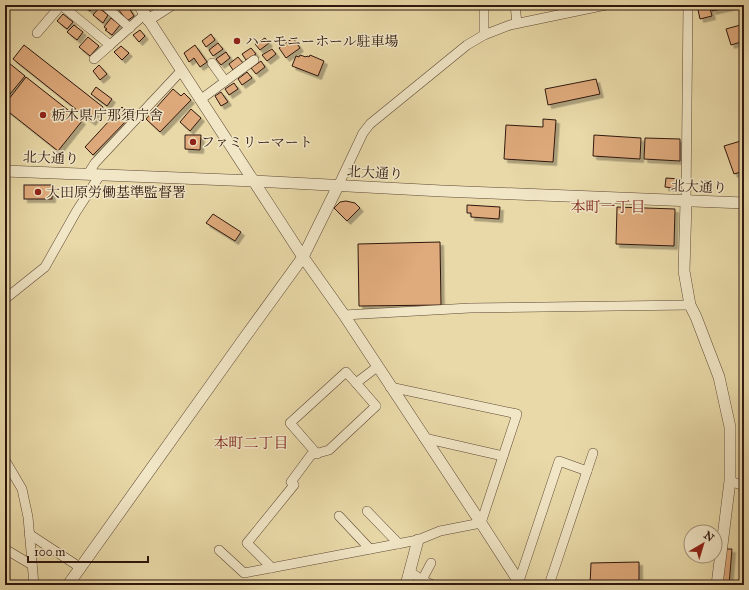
<svg xmlns="http://www.w3.org/2000/svg" width="749" height="590" font-family="'IM FELL Great Primer','Noto Serif JP',serif">
  <style>
    .building { fill: #dfaa7b; stroke: #2e170e; filter: url(#shadow) }
    .lines { fill: none; stroke-linecap: round; stroke-linejoin: round }
    .minor-casing { stroke: #5d4834; stroke-width: 10 }
    .tertiary-casing { stroke: #5d4834; stroke-width: 12 }
    .minor { stroke: #f1e6c6; stroke-width: 9 }
    .tertiary { stroke: #f1e6c6; stroke-width: 11 }
    .poi-dot { fill: #8f2418; stroke: #f1e6c6; stroke-width: 1.5 }
    .labels { text-anchor: middle; dominant-baseline: central; stroke-width: 3; stroke-linejoin: round; paint-order: stroke }
    .poi-label { font-size: 14px; fill: #2e170e; stroke: #f1e6c6; text-anchor: start }
    .street-label { font-size: 14px; fill: #2e170e; stroke: #f1e6c6 }
    .neighbourhood-label { font-size: 15px; fill: #7a1f14; stroke: #f1e6c6 }
  </style>
  <defs>
    <filter id="shadow"><feDropShadow dx="3.5" dy="3.5" stdDeviation="0" flood-color="#0004"/></filter>
  </defs>
  <rect width="100%" height="100%" fill="#e9d9a8"/>
  <filter id="stains"><feTurbulence type="fractalNoise" baseFrequency=".005" numOctaves="4"/><feColorMatrix values="0 0 0 0 .2 0 0 0 0 .09 0 0 0 0 .02 0 0 0 .5 -.17"/></filter>
  <radialGradient id="worn" r=".72"><stop offset=".6" stop-color="#630" stop-opacity="0"/><stop offset="1" stop-color="#630" stop-opacity=".3"/></radialGradient>
  <g class="building">
    <path d="M82,5H95L90,11Z"/>
    <path d="M127,5L134,16L127,21L119,10Z"/>
    <path d="M697,5H709L712,16L700,19Z"/>
    <path d="M711,5H738L712,11Z"/>
    <path d="M99,8L108,15L103,23L93,15Z"/>
    <path d="M63,14L73,22L67,29L57,21Z"/>
    <path d="M111,18L120,25L112,35L105,30L107,29L104,27Z"/>
    <path d="M744,24V41L731,45L726,29Z"/>
    <path d="M74,25L83,32L77,40L67,32Z"/>
    <path d="M140,30L145,36L139,42L133,35Z"/>
    <path d="M211,34L215,40L206,47L202,41Z"/>
    <path d="M88,37L99,46L90,56L79,47Z"/>
    <path d="M265,38L269,43L260,50L255,44Z"/>
    <path d="M293,38L300,48L286,58L279,48Z"/>
    <path d="M218,43L223,49L213,56L209,50Z"/>
    <path d="M24,45L103,107L92,122L13,59Z"/>
    <path d="M195,45L207,62L200,67L194,58L189,62L184,53Z"/>
    <path d="M121,46L129,53L122,60L114,52Z"/>
    <path d="M251,48L256,54L246,60L242,54Z"/>
    <path d="M272,49L276,54L267,61L262,55Z"/>
    <path d="M226,52L230,58L221,65L216,59Z"/>
    <path d="M300,55L306,57L307,56L309,57L310,55L324,61L318,76L292,66L296,56L299,57Z"/>
    <path d="M238,57L243,63L233,70L229,64Z"/>
    <path d="M261,61L265,67L256,74L251,68Z"/>
    <path d="M9,63L25,76L5,100V69Z"/>
    <path d="M99,65L107,74L100,80L93,71Z"/>
    <path d="M247,72L252,78L242,85L238,79Z"/>
    <path d="M26,77L82,121L58,151L5,109V104Z"/>
    <path d="M596,79L600,94L548,105L545,89Z"/>
    <path d="M234,83L238,89L229,95L225,89Z"/>
    <path d="M96,87L112,99L107,106L91,94Z"/>
    <path d="M173,89L181,96L184,93L191,100L160,132L146,119Z"/>
    <path d="M221,92L228,102L221,106L215,96Z"/>
    <path d="M122,107L131,116L93,155L85,147Z"/>
    <path d="M191,109L201,118L190,131L180,122Z"/>
    <path d="M543,119L556,120L553,162L504,159L506,125L543,127Z"/>
    <path d="M185,135H201L200,150L185,149Z"/>
    <path d="M594,135L641,138L640,159L593,156Z"/>
    <path d="M645,138L680,139V161L644,159Z"/>
    <path d="M744,140V171L734,174L724,146Z"/>
    <path d="M666,178L680,179V189L665,187Z"/>
    <rect x="24" y="185" width="28" height="14"/>
    <path d="M346,201L355,203L360,208L347,221L334,208L340,202Z"/>
    <path d="M467,205L500,207L499,219L471,217V213H467Z"/>
    <path d="M617,207L675,209L674,246L616,244Z"/>
    <path d="M213,214L241,232L235,241L206,223Z"/>
    <path d="M440,242L441,305L359,306L358,244Z"/>
    <path d="M725,549H732L729,585H722Z"/>
    <path d="M639,562V585H590L591,563Z"/>
  </g>
  <g class="lines">
    <defs>
      <g id="minor">
        <path d="M61,5L110,45L145,14"/>
        <path d="M104,5L130,28"/>
        <path d="M484,5V35"/>
        <path d="M515,5L517,23"/>
        <path d="M5,9L7,5"/>
        <path d="M37,33L61,5"/>
        <path d="M94,59L110,45"/>
        <path d="M212,63L225,81"/>
        <path d="M200,100L254,60"/>
        <path d="M88,174L95,163L181,71"/>
        <path d="M338,186L363,133L370,124L467,45L484,35L510,25L606,5"/>
        <path d="M686,202L688,5"/>
        <path d="M5,299L45,267L76,212L100,175"/>
        <path d="M344,315L470,308L690,305"/>
        <path d="M424,438L503,456"/>
        <path d="M317,454L290,423L346,372L356,383"/>
        <path d="M5,460L22,489L28,517L34,585"/>
        <path d="M730,481L744,486"/>
        <path d="M367,511L399,544"/>
        <path d="M339,516L370,549"/>
        <path d="M29,534L81,568"/>
        <path d="M5,549L32,565"/>
        <path d="M219,550L244,573L418,540L440,531L481,523L517,414L390,387"/>
        <path d="M272,568L247,543L294,485L291,482L311,455L329,450L376,406L356,383L377,367"/>
        <path d="M409,571L422,580L433,585"/>
        <path d="M422,580L431,563"/>
        <path d="M519,581L559,461L587,471"/>
        <path d="M549,585L593,453"/>
      </g>
      <g id="tertiary">
        <path d="M139,5L303,257L344,315L481,523L521,585"/>
        <path d="M148,20L171,5"/>
        <path d="M5,171L254,181L442,191L744,203"/>
        <path d="M686,202L684,271L690,305L696,317L719,377L730,427V481L717,585"/>
        <path d="M68,585L245,337L303,257L338,186"/>
        <path d="M406,585L418,540"/>
      </g>
    </defs>
    <use href="#minor" class="minor-casing"/>
    <use href="#tertiary" class="tertiary-casing"/>
    <use href="#minor" class="minor"/>
    <use href="#tertiary" class="tertiary"/>
  </g>
  <g class="poi-dot">
    <circle cx="237" cy="41" r="4"/>
    <circle cx="43" cy="115" r="4"/>
    <circle cx="193" cy="142" r="4"/>
    <circle cx="38" cy="192" r="4"/>
  </g>
  <g class="labels">
    <g class="poi-label">
      <text x="245" y="41">ハーモニーホール駐車場</text>
      <text x="51" y="115">栃木県庁那須庁舎</text>
      <text x="201" y="142">ファミリーマート</text>
      <text x="46" y="192">大田原労働基準監督署</text>
    </g>
    <g class="street-label">
      <text transform="translate(51 158) rotate(2)">北大通り</text>
      <text transform="translate(375 173) rotate(3)">北大通り</text>
      <text transform="translate(699 187) rotate(2)">北大通り</text>
    </g>
    <g class="neighbourhood-label">
      <text x="608" y="207">本町一丁目</text>
      <text x="251" y="443">本町二丁目</text>
    </g>
  </g>
  <rect width="749" height="590" fill="none" stroke="#e9d9a8" stroke-width="20"/>
  <rect x="6" y="6" width="737" height="578" fill="none" stroke="#2e170e" stroke-width="2"/>
  <rect x="10" y="10" width="729" height="570" fill="none" stroke="#2e170e"/>
  <g transform="translate(703 544) rotate(38)"><circle r="19" fill="#f1e6c6" stroke="#a3937c"/>
  <path d="M0-3L7 15L0 10L-7 15Z" fill="#8f2418"/>
  <text y="-6" font-size="11" font-weight="bold" text-anchor="middle" fill="#2e170e">N</text>
  </g>
  <path d="M28 556v6h120v-6" fill="none" stroke="#2e170e" stroke-width="2"/>
  <text x="34" y="556" font-size="12" fill="#2e170e" stroke="#f1e6c6" stroke-width="3" paint-order="stroke">100 m</text>
  <rect width="100%" height="100%" filter="url(#stains)"/>
  <rect width="100%" height="100%" fill="url(#worn)"/>
</svg>
